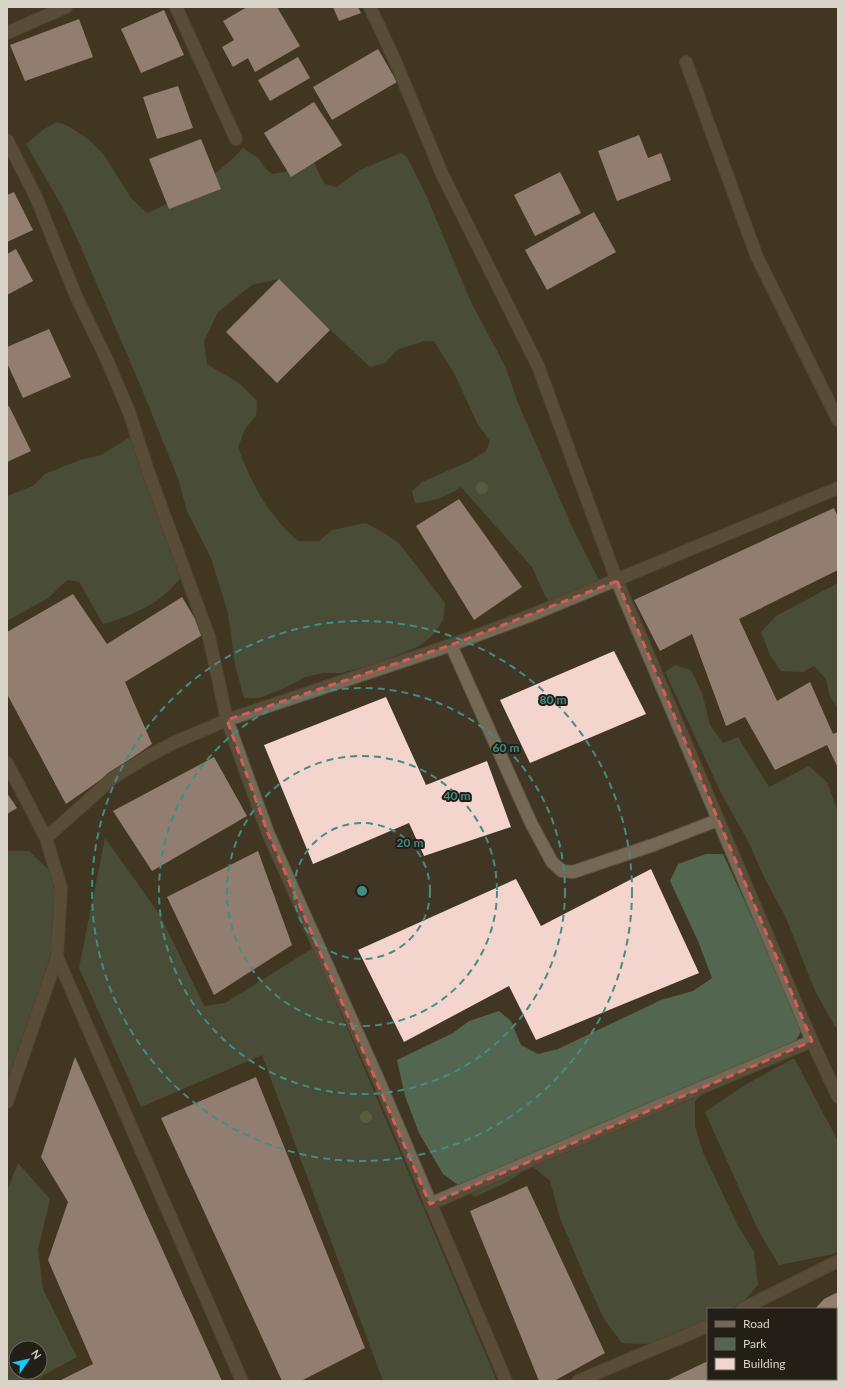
<svg xmlns="http://www.w3.org/2000/svg" width="845" height="1388" font-family="Lato,sans-serif">
  <style>
    .green { fill: #53664f; fill-rule: evenodd }
    .building { fill: #f3d5ce }
    .lines { fill: none; stroke-linecap: round; stroke-linejoin: round }
    .street-casing { stroke: #5d5444; stroke-width: 14 }
    .street { stroke: #756854; stroke-width: 12 }
    .tree { fill: #768c64 }
    .marked { fill: none; stroke: #d75b58; stroke-width: 3; stroke-dasharray: 8 5; stroke-linejoin: round }
    .ring { fill: none; stroke: #428d84; stroke-width: 2; stroke-dasharray: 7 5 }
    .centre { fill: #428d84; stroke: #231e16; stroke-width: 2 }
    .ring-label { font-size: 12px; text-anchor: middle; font-weight: bold; fill: #428d84; stroke: #231e16; stroke-width: 4; stroke-linejoin: round; paint-order: stroke }
  </style>
  <rect width="100%" height="100%" fill="#413623"/>
  <g class="green">
    <path d="M57,122L70,127L88,139L104,155L131,198L147,213C179,200 220,174 243,148L258,158L266,169L272,174L285,172L309,154C316,164 318,174 325,184L337,187L360,170L401,153L407,157L426,195L471,302L506,368L518,403L573,529L599,580L586,592L552,604L545,596L532,567L461,487C446,497 432,502 415,503L412,491L422,482L470,461L486,451L490,441L477,423L455,375L434,341H424L397,350L385,363L370,367L292,294L279,279L252,285L218,312L204,341L207,364L239,383L257,401L256,416L245,429L238,448C254,488 266,512 298,541H319L332,530L365,523L381,531L399,543L445,603L443,620L434,634L421,645L380,663L340,673H323L305,677L283,689L259,698H244L235,665L228,613L211,558L187,511L179,481L141,387L83,252L63,208L26,144L44,129Z"/>
    <path d="M132,436L185,574C179,579 175,585 170,590C152,607 127,617 103,624L79,582L67,580L48,598L7,621V496L33,486L45,474L80,460L101,455Z"/>
    <path d="M838,583V709L830,696L826,679L814,666L803,672L781,671L770,655L761,632L776,616Z"/>
    <path d="M675,665L691,670L702,693L710,725L723,743L738,737L769,787L809,766L827,782L838,811V1029L834,1025L815,991L786,918L764,877L749,843L722,795L665,672Z"/>
    <path d="M105,838L160,915L204,1006L225,1003L313,948L497,1381H383L262,1055L141,1107L79,968Z"/>
    <path d="M7,851H29L55,876L59,916L40,1003L7,1097Z"/>
    <path d="M706,854H723L803,1028L790,1051L718,1079L695,1101V1127L703,1152L737,1224L754,1252L758,1285C738,1308 739,1309 708,1309V1324C674,1341 660,1346 622,1343L604,1319L586,1280L560,1218L550,1181L532,1166L507,1182L475,1197L443,1174L419,1133L405,1096L397,1060L453,1033L469,1021L499,1011L511,1021L521,1045L538,1054L558,1049L661,1000L693,991L712,978L698,941L670,881L678,864Z"/>
    <path d="M794,1058L838,1141V1251L834,1254L779,1265L758,1230L705,1112L745,1085Z"/>
    <path d="M18,1163L50,1199L38,1250L43,1289L77,1357L33,1381H7V1191ZM16,1348H40V1372H16Z"/>
  </g>
  <g class="building">
    <path d="M247,7H277L300,46L255,72L248,58L233,67L222,47L234,40L223,21Z"/>
    <path d="M333,7H358L361,13L339,21Z"/>
    <path d="M164,10L184,55L141,73L121,29Z"/>
    <path d="M79,19L93,57L25,81L10,45Z"/>
    <path d="M378,49L397,82L332,120L313,87Z"/>
    <path d="M298,57L310,78L270,101L258,80Z"/>
    <path d="M178,86L193,128L157,139L143,97Z"/>
    <path d="M314,102L342,145L291,177L264,133Z"/>
    <path d="M639,135L648,158L661,153L671,180L617,201L598,151Z"/>
    <path d="M201,139L221,189L169,209L149,159Z"/>
    <path d="M560,172L581,213L535,236L514,195Z"/>
    <path d="M14,192L33,230L7,242V195Z"/>
    <path d="M594,212L616,252L547,290L525,250Z"/>
    <path d="M16,249L33,281L7,295V254Z"/>
    <path d="M279,279L330,330L277,383L226,332Z"/>
    <path d="M49,329L71,377L23,398L7,363V347Z"/>
    <path d="M9,406L31,451L7,462V407Z"/>
    <path d="M459,499L522,587L474,620L416,526Z"/>
    <path d="M834,508L838,517V570L739,619L777,701L810,682L833,734L838,732V768L827,745L775,770L745,717L726,726L692,634L660,651L634,600Z"/>
    <path d="M73,594L107,644L182,597L204,634L125,682L152,744L66,804L7,694V632Z"/>
    <path d="M614,651L646,714L530,763L500,700Z"/>
    <path d="M386,697L426,785L487,761L511,827L424,856L409,823L313,864L264,745Z"/>
    <path d="M214,757L247,816L152,871L113,811Z"/>
    <path d="M7,793L17,808L7,814Z"/>
    <path d="M258,851L292,945L214,995L167,897Z"/>
    <path d="M651,869L699,973L536,1040L509,986L404,1042L358,950L516,879L541,926Z"/>
    <path d="M75,1057L222,1381H59L93,1364L48,1260L68,1202L41,1157Z"/>
    <path d="M256,1077L365,1348L301,1381H282L161,1118Z"/>
    <path d="M527,1186L605,1353L554,1381H539L470,1211Z"/>
    <path d="M838,1292V1375L836,1372V1309H815L824,1299Z"/>
    <path d="M708,1361V1379H819L820,1381H666Z"/>
  </g>
  <g class="lines">
    <defs>
      <g id="street">
        <path d="M176,7L236,139"/>
        <path d="M370,7L396,63L442,174L538,366L617,581L812,1041L838,1097"/>
        <path d="M7,33L66,7"/>
        <path d="M686,62L757,257L838,420"/>
        <path d="M7,140L36,197L76,296L107,360L129,412L148,471L209,637L227,720L268,833L378,1079L506,1381"/>
        <path d="M451,645L531,823L552,862L562,871L573,872L656,844L718,820"/>
        <path d="M7,763L46,838L61,888L57,957L7,1102"/>
        <path d="M46,838L113,778L145,758L173,743L227,720L451,645L529,616L838,488"/>
        <path d="M57,957L242,1381"/>
        <path d="M430,1204L660,1105L812,1041"/>
        <path d="M742,1309L838,1261"/>
        <path d="M578,1381L708,1326"/>
      </g>
    </defs>
    <use href="#street" class="street-casing"/>
    <use href="#street" class="street"/>
  </g>
  <g class="tree">
    <circle cx="482" cy="488" r="6"/>
    <circle cx="366" cy="1117" r="6"/>
  </g>
  <path d="M0 0H845V1388H0ZM617,581L812,1041L430,1204L268,833L227,720L451,645Z" fill="#413623" fill-opacity=".55" fill-rule="evenodd"/>
  <path class="marked" d="M617,581L812,1041L430,1204L268,833L227,720L451,645Z"/>
  <g class="ring">
    <circle cx="362" cy="891" r="68"/>
    <circle cx="362" cy="891" r="135"/>
    <circle cx="362" cy="891" r="203"/>
    <circle cx="362" cy="891" r="270"/>
  </g>
  <circle cx="362" cy="891" r="6" class="centre"/>
  <g class="ring-label">
    <text x="553" y="704">80 m</text>
    <text x="506" y="752">60 m</text>
    <text x="457" y="800">40 m</text>
    <text x="410" y="847">20 m</text>
  </g>
  <rect width="845" height="1388" fill="none" stroke="#dad3c8" stroke-width="16"/>
  <rect x="707" y="1308" width="130" height="72" fill="#231e16" stroke="#6c665d"/>
  <rect x="715" y="1321" width="20" height="6" fill="#756854" stroke="#6c665d"/>
  <text x="743" y="1328" font-size="12" fill="#dad3c8">Road</text>
  <rect x="715" y="1338" width="20" height="12" fill="#53664f" stroke="#6c665d"/>
  <text x="743" y="1348" font-size="12" fill="#dad3c8">Park</text>
  <rect x="715" y="1358" width="20" height="12" fill="#f3d5ce" stroke="#6c665d"/>
  <text x="743" y="1368" font-size="12" fill="#dad3c8">Building</text>
  <g transform="translate(28 1360) rotate(56)"><circle r="19" fill="#231e16" stroke="#6c665d"/>
  <path d="M0-3L7 15L0 10L-7 15Z" fill="#16cafb"/>
  <text y="-6" font-size="11" font-weight="bold" text-anchor="middle" fill="#dad3c8">N</text>
  </g>
</svg>
